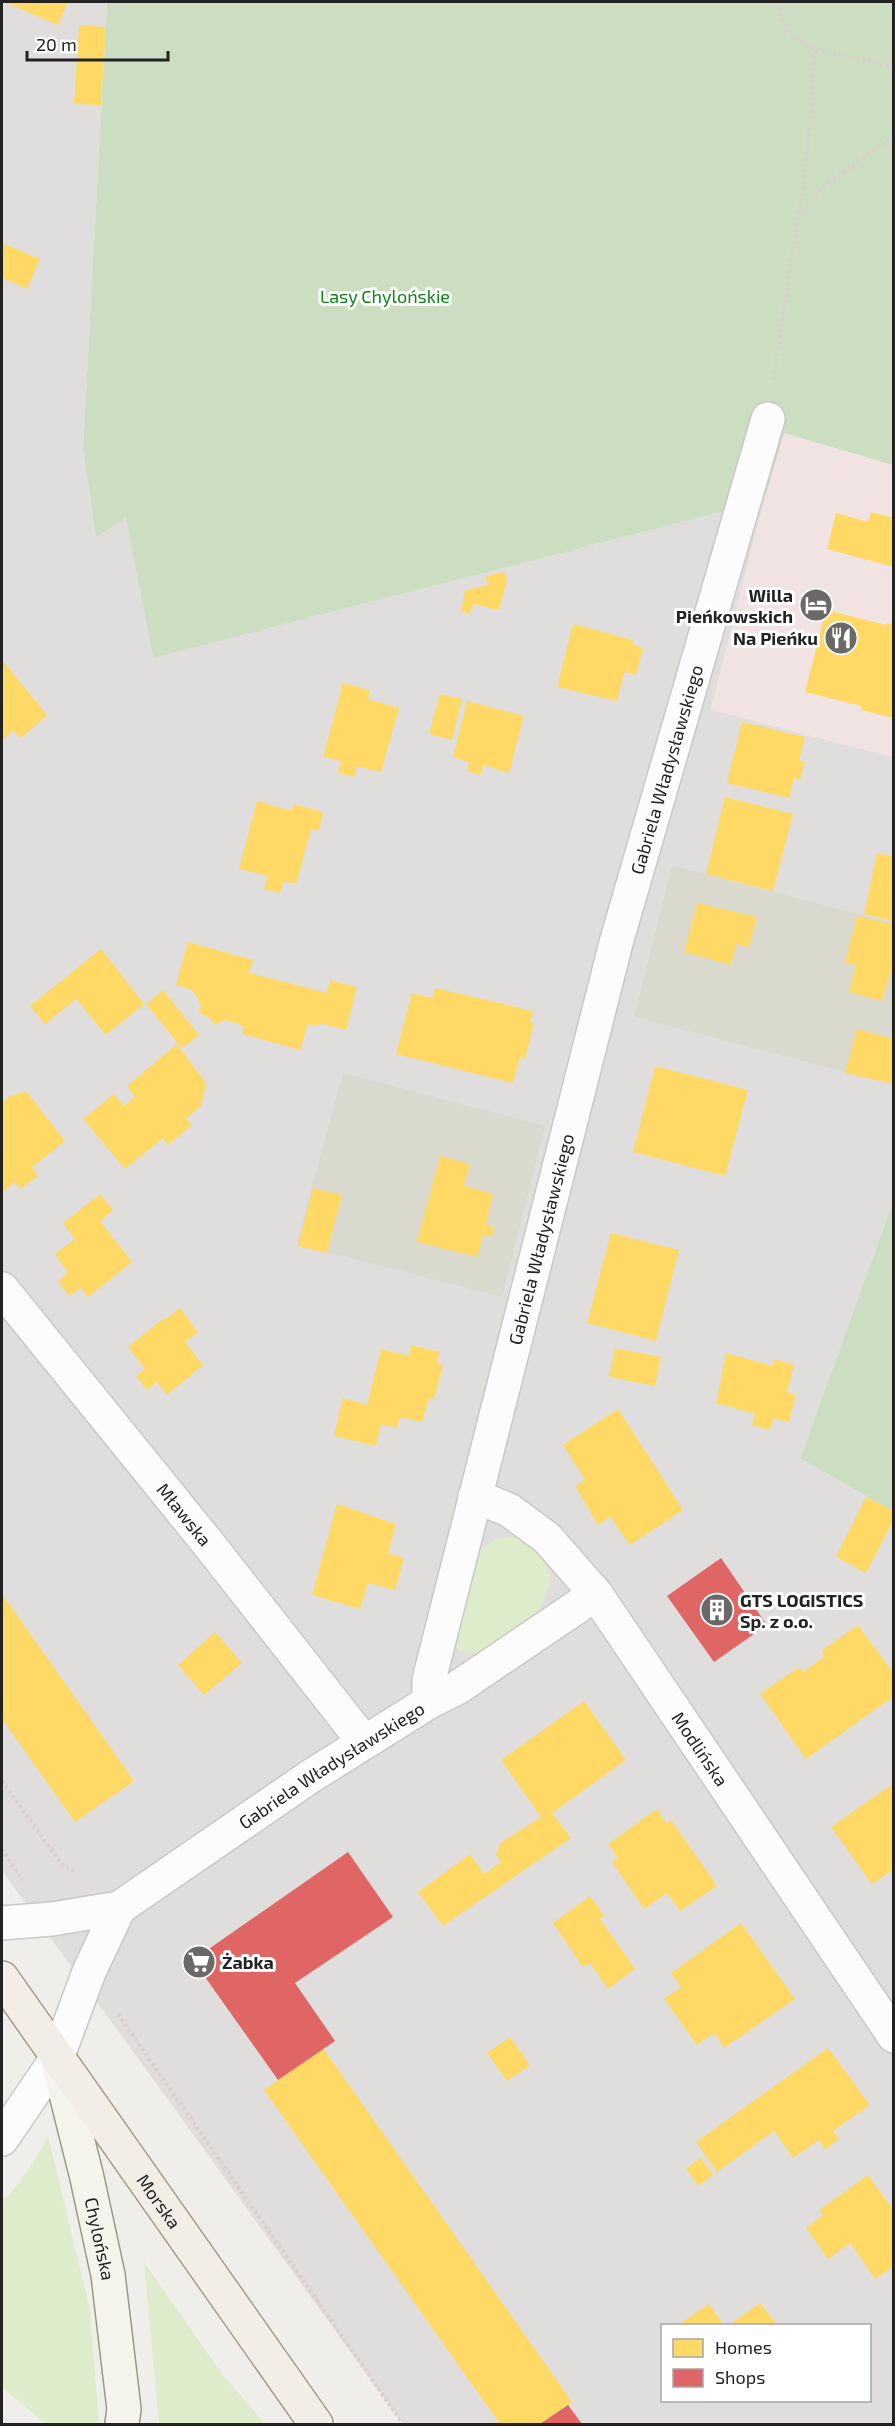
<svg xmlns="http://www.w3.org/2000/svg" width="895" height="2426" font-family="'Exo 2',sans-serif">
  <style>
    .residential { fill: #dfdedc; fill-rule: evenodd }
    .commercial { fill: #f1e3e1 }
    .construction { fill: #d9d9cd }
    .grass { fill: #ddeccb }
    .forest { fill: #cbdec1 }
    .homes { fill: #ffd966 }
    .shops { fill: #e06666 }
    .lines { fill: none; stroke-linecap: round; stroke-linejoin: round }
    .street-casing { stroke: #c9c8c7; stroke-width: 36 }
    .secondary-casing { stroke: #999a82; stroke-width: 36 }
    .primary-casing { stroke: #a79c86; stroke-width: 36 }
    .path { stroke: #dccecd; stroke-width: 4; stroke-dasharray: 3 3; stroke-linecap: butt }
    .street { stroke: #fdfcfc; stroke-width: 33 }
    .secondary { stroke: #f4f4ed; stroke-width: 33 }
    .primary { stroke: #f3ede7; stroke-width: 33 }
    .labels { text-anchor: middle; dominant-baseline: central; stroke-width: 6; stroke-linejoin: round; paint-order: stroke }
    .park-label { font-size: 18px; fill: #0c8416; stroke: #fff }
    .poi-label { font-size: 18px; font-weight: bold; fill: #222; stroke: #fff; text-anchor: end }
    .street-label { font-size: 18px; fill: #222; stroke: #fff }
  </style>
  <rect width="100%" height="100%" fill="#f0eeeb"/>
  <path class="residential" d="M2,2H107L83,449L96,537L126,517L153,658L764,501L711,709L893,757V923L672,865L634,1017L893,1085V1202L800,1457L893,1511V2424H403L2,1871ZM662,2326H870V2400H662Z"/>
  <path class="commercial" d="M784,433L893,465V757L711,710L764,501Z"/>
  <g class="construction">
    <path d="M672,865L893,923V1085L634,1017Z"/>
    <path d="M343,1073L545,1126L502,1297L328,1252L298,1246L297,1243Z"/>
  </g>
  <g class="grass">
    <path d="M513,1537L530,1544L543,1558L551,1575L547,1594L536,1617L488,1653L461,1652L455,1646L457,1629L480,1550L495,1539Z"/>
    <path d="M48,2136L90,2310L99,2424H46L2,2387V2202C21,2182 35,2162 48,2136Z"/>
    <path d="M144,2262L222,2374L265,2424H159Z"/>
  </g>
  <g class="forest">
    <path d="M107,2H893V465L784,433L764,501L153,658L126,518L96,537L83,449Z"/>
    <path d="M893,1202V1511L800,1458Z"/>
  </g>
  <g class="homes">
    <path d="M4,2H68L58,25Z"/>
    <path d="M79,25L106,27L101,105L74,104Z"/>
    <path d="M2,243L40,259L27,289L2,278Z"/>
    <path d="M871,512L894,518V567L827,549L836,513L868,522Z"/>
    <path d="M505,572L507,581L499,610L473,604L470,614L461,611L465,590L488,585L486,576Z"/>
    <path d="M826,610L886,625L887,623L894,625V718L861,710L862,706L805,692Z"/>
    <path d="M573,624L633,640L632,644L643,648L636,675L624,672L617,701L557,687Z"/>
    <path d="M2,660L47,715L21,738L13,730L2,741Z"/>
    <path d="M343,683L370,690L368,699L399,708L381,772L357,766L354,777L338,773L341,761L323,757Z"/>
    <path d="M440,694L462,699L452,740L429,734Z"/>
    <path d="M467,701L524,716L509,773L483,765L481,775L467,771L469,762L453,757Z"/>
    <path d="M742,722L805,737L799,761L805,762L800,780L794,778L789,798L727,783Z"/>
    <path d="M725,797L793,814L773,891L706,874Z"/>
    <path d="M257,801L292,811L293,804L323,812L319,831L311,829L296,884L284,881L280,893L264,889L268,876L239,869Z"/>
    <path d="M877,853L894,857V922L864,914Z"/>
    <path d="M697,903L757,917L749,947L736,944L731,965L684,952Z"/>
    <path d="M857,916L894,925V960L882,1001L849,992L856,965L845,963Z"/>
    <path d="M188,942L253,960L249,973L327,993L330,980L357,987L346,1030L319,1023L318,1026L308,1024L300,1050L242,1034L244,1026L225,1020L215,1025L209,1017L199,1013L201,1004L192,990L176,985Z"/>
    <path d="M101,949L144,1004L106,1035L76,999L45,1024L30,1006Z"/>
    <path d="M435,988L533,1011L530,1022L534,1024L525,1059L520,1057L513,1083L396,1054L412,993L432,998Z"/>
    <path d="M163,990L199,1035L182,1048L146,1004Z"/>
    <path d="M857,1029L894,1039V1084L845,1073Z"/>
    <path d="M177,1044L206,1083L201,1106L186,1118L192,1125L168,1145L163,1138L125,1169L83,1119L114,1094L124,1106L135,1097L127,1086Z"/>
    <path d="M655,1066L748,1090L725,1176L633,1152Z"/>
    <path d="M26,1091L65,1141L32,1167L38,1176L20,1189L15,1182L4,1191L2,1187V1103L10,1096Z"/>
    <path d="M440,1156L470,1164L464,1186L493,1194L486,1225L494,1227L492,1237L483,1234L477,1257L417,1242Z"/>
    <path d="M313,1188L342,1195L327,1253L298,1246Z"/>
    <path d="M100,1194L113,1210L100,1221L132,1262L88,1297L81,1288L69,1296L58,1281L68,1273L55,1254L75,1239L63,1223Z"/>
    <path d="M611,1233L679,1250L656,1341L587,1323Z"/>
    <path d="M180,1308L198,1332L185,1342L203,1365L167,1395L157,1382L147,1390L136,1376L145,1369L128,1347L164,1318L166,1319Z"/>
    <path d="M411,1345L440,1352L437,1363L443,1365L434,1399L429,1398L422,1422L400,1417L397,1428L381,1424L376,1446L334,1436L343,1398L367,1405L381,1349L409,1356Z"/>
    <path d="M615,1348L661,1357L655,1386L609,1377Z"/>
    <path d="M726,1353L773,1366L775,1359L794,1365L787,1392L796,1395L789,1422L773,1418L770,1430L752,1425L755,1414L716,1403Z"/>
    <path d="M618,1409L683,1510L630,1545L610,1517L598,1525L575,1486L585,1480L563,1445Z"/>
    <path d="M866,1497L894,1511V1519L866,1573L836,1557Z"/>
    <path d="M337,1504L396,1524L388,1553L404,1558L395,1590L368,1583L360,1609L312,1595Z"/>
    <path d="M2,1594L134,1781L75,1822L2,1719Z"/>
    <path d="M858,1625L894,1674V1696L806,1759L760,1694L799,1667L803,1672L825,1656L821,1651Z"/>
    <path d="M215,1632L242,1663L204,1695L178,1665Z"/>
    <path d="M584,1701L626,1760L552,1813L571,1838L443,1926L418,1892L470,1854L484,1874L501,1862L496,1855L500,1843L541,1817L501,1760Z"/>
    <path d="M894,1783V1869L872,1884L831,1827Z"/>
    <path d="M657,1809L666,1824L671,1820L717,1886L680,1911L667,1893L644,1909L612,1862L618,1858L608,1844Z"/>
    <path d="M590,1896L604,1916L600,1919L635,1969L608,1989L590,1963L583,1967L553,1923Z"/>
    <path d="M741,1923L795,1999L724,2048L714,2033L697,2045L664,1999L681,1987L671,1973Z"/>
    <path d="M510,2037L530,2065L507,2081L487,2053Z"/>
    <path d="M323,2048L572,2402L540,2424H500L264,2090Z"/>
    <path d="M828,2048L870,2105L833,2131L839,2139L825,2150L819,2140L793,2158L774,2131L717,2172L696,2142Z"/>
    <path d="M701,2158L713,2175L698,2186L686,2168Z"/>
    <path d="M868,2175L894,2211V2266L875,2279L850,2243L828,2259L806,2228L823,2215L819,2210Z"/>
    <path d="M760,2303L777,2325H729Z"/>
    <path d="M709,2304L724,2325H678Z"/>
  </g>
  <g class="shops">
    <path d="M721,1558L767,1625L714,1662L667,1596Z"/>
    <path d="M348,1852L393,1917L295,1983L335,2041L278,2080L193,1960Z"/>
    <path d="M568,2405L582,2424H540Z"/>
  </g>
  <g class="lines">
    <defs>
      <g id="street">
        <path id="s1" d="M2,1289L211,1547L364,1742"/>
        <path id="s2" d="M475,1496L509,1510L547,1538L596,1594L894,2036"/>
        <path id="s3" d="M429,1702V1680L616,943L768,419"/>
        <path id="s4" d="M2,1923L52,1919L119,1908L311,1776L429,1702L457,1688L596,1594"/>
        <path d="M2,2139L57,2058L89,1972L119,1908"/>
      </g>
      <g id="secondary">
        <path id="s5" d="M57,2058L87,2178L108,2275L124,2409L122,2424"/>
      </g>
      <g id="primary">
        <path id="s6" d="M2,1978L316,2424"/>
      </g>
    </defs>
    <use href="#street" class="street-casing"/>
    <use href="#secondary" class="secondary-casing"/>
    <use href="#primary" class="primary-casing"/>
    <g class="path">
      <path d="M775,2L788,33L815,50L894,66"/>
      <path d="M798,220L820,189L894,136"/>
      <path d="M773,380L806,166L815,50"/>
      <path d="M2,1781L63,1866L75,1871"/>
      <path d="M2,1849L23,1880"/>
      <path d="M118,2014L403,2424"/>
    </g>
    <use href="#street" class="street"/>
    <use href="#secondary" class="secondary"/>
    <use href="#primary" class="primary"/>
  </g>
  <defs>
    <symbol id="hotel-disc" viewBox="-11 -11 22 22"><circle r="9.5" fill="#6a6968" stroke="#fff"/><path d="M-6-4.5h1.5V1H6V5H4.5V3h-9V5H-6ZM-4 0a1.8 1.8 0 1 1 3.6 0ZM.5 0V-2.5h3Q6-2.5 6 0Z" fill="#fff"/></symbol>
    <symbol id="restaurant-disc" viewBox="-11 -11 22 22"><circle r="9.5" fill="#6a6968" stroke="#fff"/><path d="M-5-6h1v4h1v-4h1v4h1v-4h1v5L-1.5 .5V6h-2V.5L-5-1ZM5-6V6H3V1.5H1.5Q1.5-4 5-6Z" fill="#fff"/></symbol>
    <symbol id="building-disc" viewBox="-11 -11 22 22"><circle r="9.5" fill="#6a6968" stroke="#fff"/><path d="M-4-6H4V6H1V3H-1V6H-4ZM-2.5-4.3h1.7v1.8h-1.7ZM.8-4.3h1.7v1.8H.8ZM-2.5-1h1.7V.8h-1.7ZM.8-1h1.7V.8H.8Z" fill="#fff"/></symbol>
    <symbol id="supermarket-disc" viewBox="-11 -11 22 22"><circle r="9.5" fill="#6a6968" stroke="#fff"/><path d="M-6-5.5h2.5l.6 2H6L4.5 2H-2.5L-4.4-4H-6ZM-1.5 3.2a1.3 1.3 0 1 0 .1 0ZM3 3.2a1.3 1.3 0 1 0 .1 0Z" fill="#fff"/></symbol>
  </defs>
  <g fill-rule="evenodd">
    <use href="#hotel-disc" x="797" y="586" width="38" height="38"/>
    <use href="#restaurant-disc" x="822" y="619" width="38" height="38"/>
    <use href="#building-disc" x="698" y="1591" width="38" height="38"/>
    <use href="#supermarket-disc" x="180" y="1943" width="38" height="38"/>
  </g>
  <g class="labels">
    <g class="park-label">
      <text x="385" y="296">Lasy Chylońskie</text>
    </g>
    <g class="poi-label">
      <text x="793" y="595">Willa<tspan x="793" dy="21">Pieńkowskich</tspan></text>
      <text x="818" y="638">Na Pieńku</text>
      <text x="740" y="1600" text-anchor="start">GTS LOGISTICS<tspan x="740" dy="21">Sp. z o.o.</tspan></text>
      <text x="222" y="1962" text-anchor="start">Żabka</text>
    </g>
    <g class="street-label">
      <text stroke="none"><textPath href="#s3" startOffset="963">Gabriela Władysławskiego</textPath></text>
      <text stroke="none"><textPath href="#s3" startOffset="477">Gabriela Władysławskiego</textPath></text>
      <text stroke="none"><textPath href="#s1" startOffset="290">Mławska</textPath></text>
      <text stroke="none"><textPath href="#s2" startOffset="345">Modlińska</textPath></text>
      <text stroke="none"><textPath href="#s4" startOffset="374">Gabriela Władysławskiego</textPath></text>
      <text stroke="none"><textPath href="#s6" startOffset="273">Morska</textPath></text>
      <text stroke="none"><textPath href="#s5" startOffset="186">Chylońska</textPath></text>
    </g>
  </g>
  <rect width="895" height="2426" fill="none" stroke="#222222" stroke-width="6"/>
  <rect x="661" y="2324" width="210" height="78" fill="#ffffff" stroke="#a7a7a7" stroke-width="1.5"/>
  <rect x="673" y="2339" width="30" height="18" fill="#ffd966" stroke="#a7a7a7" stroke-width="1.5"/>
  <text x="715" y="2354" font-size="18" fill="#222222">Homes</text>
  <rect x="673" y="2369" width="30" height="18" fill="#e06666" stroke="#a7a7a7" stroke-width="1.5"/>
  <text x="715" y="2384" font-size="18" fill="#222222">Shops</text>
  <path d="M27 51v9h141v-9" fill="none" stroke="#222222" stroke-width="3"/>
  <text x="36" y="51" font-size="18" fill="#222222" stroke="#ffffff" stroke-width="4.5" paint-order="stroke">20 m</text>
</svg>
